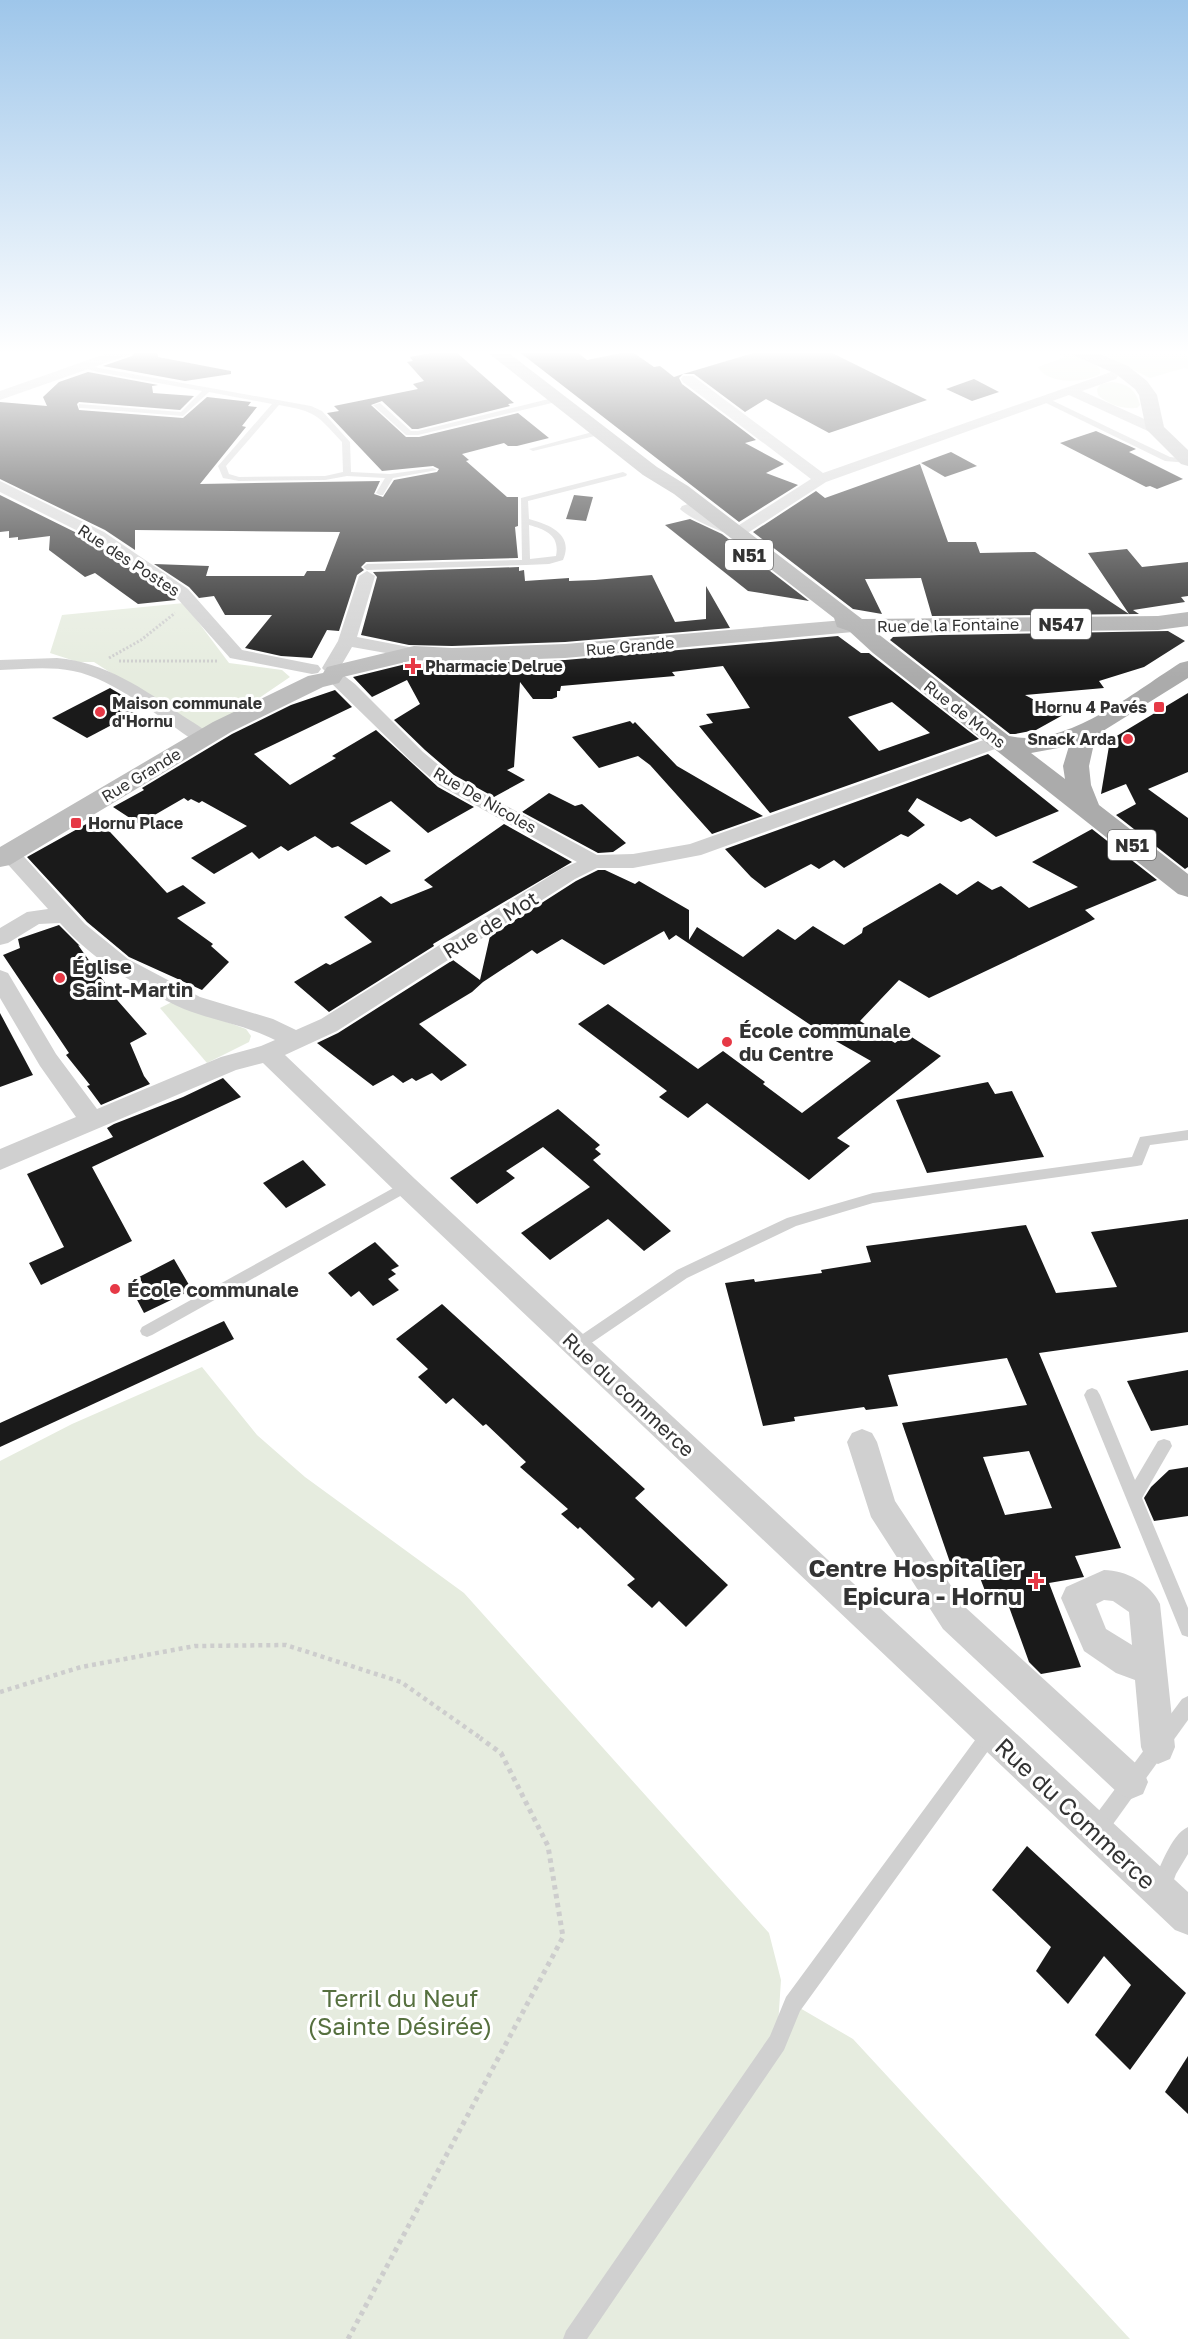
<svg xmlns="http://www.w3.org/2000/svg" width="1188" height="2339" font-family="'Golos Text',sans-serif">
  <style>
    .green { fill: #e6ecdf }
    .building { fill: #1a1a1a; fill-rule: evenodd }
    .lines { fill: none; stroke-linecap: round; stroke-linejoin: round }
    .path-far2 { stroke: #cdcdcd; stroke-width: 3; stroke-dasharray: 2 2; stroke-linecap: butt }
    .path-far1 { stroke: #cdcdcd; stroke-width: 4.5; stroke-dasharray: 4 4; stroke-linecap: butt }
    .path { stroke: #cdcdcd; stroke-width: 5; stroke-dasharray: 4.5 4.5; stroke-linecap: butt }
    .lane { fill: #d0d0d0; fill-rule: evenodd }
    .street { fill: #d0d0d0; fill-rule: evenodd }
    .secondary { fill: #bdbdbd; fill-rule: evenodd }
    .primary { fill: #ababab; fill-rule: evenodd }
    .poi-dot { fill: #e63946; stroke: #fff; stroke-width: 2 }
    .labels { text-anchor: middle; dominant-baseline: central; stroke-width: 6; stroke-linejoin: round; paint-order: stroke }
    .far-street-label { font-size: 16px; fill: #333; stroke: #fff }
    .far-poi-label { font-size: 16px; font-weight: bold; fill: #333; stroke: #fff; text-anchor: start }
    .shield { fill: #fff; stroke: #707070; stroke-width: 1.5 }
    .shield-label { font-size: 18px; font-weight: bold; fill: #333 }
    .street-label { font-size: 20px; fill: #333; stroke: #fff }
    .poi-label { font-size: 20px; font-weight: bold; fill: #333; stroke: #fff; text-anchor: start }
    .near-poi-label { font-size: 24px; font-weight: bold; fill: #333; stroke: #fff; text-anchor: end }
    .near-street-label { font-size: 24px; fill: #333; stroke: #fff }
    .near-park-label { font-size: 24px; fill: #56703f; stroke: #fff }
  </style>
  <rect width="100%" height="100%" fill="#fff"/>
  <g class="green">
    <path d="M1052,351C1068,351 1091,355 1100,370V374C1084,383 1048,385 1038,367L1065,357Z"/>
    <path d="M1096,351H1188V369L1184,368L1150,378Z"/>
    <path d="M1112,382C1127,383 1136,390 1140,405L1137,408C1122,409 1109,405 1098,395L1097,389L1101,384Z"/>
    <path d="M184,603L229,663L282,670L290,677L206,734L94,662H78L50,653L62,615Z"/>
    <path d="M172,1002L246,1029L251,1036L249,1042L207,1063L160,1008Z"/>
    <path d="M202,1367L257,1435L305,1477L464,1593L769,1933L781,1980L777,2041L793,2004L853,2039L1130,2339H0V1461L72,1424Z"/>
  </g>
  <g class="building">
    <path d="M135,351H157L158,357L231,371V374L185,381L103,366L132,356Z"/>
    <path d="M440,351H455L514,403L508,404L510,406L418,429H412L382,401L371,405L406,437H419L518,413L549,438L517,446H508L504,443L462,454L469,460L466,461L507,497H518V526L515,527L518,558L366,562L361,567L364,570L357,575L339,631L327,630L312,658L281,656L245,648L272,615H225L214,596L199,598L189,587L154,564L209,566L206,576H304L307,571H325L340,532L135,530V550L105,530L0,479V402L47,406L43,397L59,382L88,372L158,385L152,386L153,393L194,396L180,410L79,402L77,404L79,410L183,418L207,397L251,402L248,406L257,407L242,426L246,427L200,484L380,481L374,494L383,497L394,480L437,472L439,469L433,466L382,471L327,413L339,411L334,406L418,389L413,384L424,381L407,362L413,361L410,357Z"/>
    <path d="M518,351H576L587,360L631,351L654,367L660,366L674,377L683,374L679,378L682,384L756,440L745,443L784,464L766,473L798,485L739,522Z"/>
    <path d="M760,351H828L927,400L829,433L766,399L745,412L694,374H683Z"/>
    <path d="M974,379L999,392L972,401L946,389Z"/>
    <path d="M1096,431L1136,449L1129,452L1183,479L1157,489L1150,486L1146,487L1060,443Z"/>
    <path d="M951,452L977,466L945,477L921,463Z"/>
    <path d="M920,464L948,542H976L980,553L1035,552L1129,614L1088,553L1127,549L1142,567L1188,562V596L1181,597L1185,602L1133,610L1139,614L932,616L921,578L865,579L882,614L853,609L753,532L816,491L825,498Z"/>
    <path d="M0,495L91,540L176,600L138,604L95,573L85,577L49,550L50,536L18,540V537L9,538V531L0,532Z"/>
    <path d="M574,495L593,497L586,521L566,519Z"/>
    <path d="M690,519L722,534L809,601L748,591L665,525Z"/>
    <path d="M519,567V571L524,570L525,581L569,578V581L595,580L652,575L675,622L706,619V586L730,628L565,642L452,646L409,645L361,635L377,577L373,572Z"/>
    <path d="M1168,631L1185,641L1144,667L1099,681L1104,688L1025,695L1063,715L1036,730L1015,734H1010L890,640L893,637L940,635Z"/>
    <path d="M838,636L861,653H869L979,739L770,813L699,726L713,723L706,714L750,708L723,666L672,672L675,676L561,686L560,691H557V697L552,699H533L520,682L514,767L507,770L525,780L494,797L454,775L425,750L394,720L420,704L407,680L372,697L353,677L414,662L452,664L565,660ZM892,702L930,733L879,751L848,717Z"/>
    <path d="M110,688L144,708L87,738L52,718Z"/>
    <path d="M335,690L352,707L254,754L290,785L336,758L332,756L376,730L438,787L474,807L428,833L391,801L350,823L391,851L366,865L338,846L332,848L315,836L288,851L281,846L259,859L252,852L214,874L191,858L247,826L202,801L199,803L191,799L188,801L184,798L139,824L113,807L144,790L142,788L232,734L291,705Z"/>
    <path d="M1188,693V772L1148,789L1188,818V867L1185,869L1116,815L1136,804L1126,784L1101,794L1110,740Z"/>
    <path d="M630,721L633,724L635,722L677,766L763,816L712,834L650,765L638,756L599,768L572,737Z"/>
    <path d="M988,754L1059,811L996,837L970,818L961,822L917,798L908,811L925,825L908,837L901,834L844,868L834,860L819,869L811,864L765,888L751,877L725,849Z"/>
    <path d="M549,793L575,806L582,804L626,843L613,852L598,853L522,812Z"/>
    <path d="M97,818L167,893L183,885L206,903L177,918L213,944L211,946L229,962L202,990L129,957L87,922L27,857Z"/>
    <path d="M504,824L572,862L433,944L434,946L329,1012L294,982L326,963L330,965L372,942L344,917L381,896L391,904L433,887L424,880Z"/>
    <path d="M1092,829L1157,880L1085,910L1095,919L929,998L899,980L860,1021L895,1043L907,1034L941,1056L837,1138L850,1146L809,1180L707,1103L688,1118L659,1097L667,1091L578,1024L608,1004L698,1069L723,1051L765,1082L763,1084L802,1113L871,1061L827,1036L676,935L669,940L664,931L604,965L562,939L537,954L532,950L483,982L472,992L419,1024L467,1065L441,1081L432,1073L416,1081L412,1078L403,1083L393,1075L373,1086L317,1043L338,1033L453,960L480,980L490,936L576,881L598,870H605L635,884L639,881L689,910V940L697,927L743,957L778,929L795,940L813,926L844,945L862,933L863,928L940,883L957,895L978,881L992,890L1001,886L1029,908L1078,887L1032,862Z"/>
    <path d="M59,925L80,946L78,945L118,1001L147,1034L130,1043L144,1076L150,1084L101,1105L87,1086L90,1085L66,1055L69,1053L3,955L20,948L18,939Z"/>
    <path d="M0,1013L33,1075L0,1087Z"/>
    <path d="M223,1078L241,1097L92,1167L132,1241L41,1285L29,1263L64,1247L27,1174L113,1137L107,1128L114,1124L183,1097Z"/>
    <path d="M988,1082L995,1094L1012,1091L1044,1157L927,1173L896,1100Z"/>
    <path d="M558,1109L600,1145L595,1149L601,1154L593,1160L671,1231L644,1251L608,1219L550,1260L521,1233L590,1187L543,1147L506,1171L515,1178L477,1204L450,1178Z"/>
    <path d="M303,1160L326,1185L286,1208L263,1183Z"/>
    <path d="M1188,1219V1332L1039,1353L1121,1548L1075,1556L1084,1577L1049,1583L1081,1667L1041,1674L1029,1662L1004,1593L987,1596L977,1570L954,1574L902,1423L1027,1405L1007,1358L888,1375L898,1406L866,1410L864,1407L794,1417L795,1421L763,1426L725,1283L754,1279L755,1282L822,1273L821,1270L871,1262L866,1246L1026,1225L1056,1293L1117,1287L1091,1232ZM1029,1451L1052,1508L1005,1515L983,1457Z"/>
    <path d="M375,1242L399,1266L391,1270L396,1274L388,1279L399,1290L373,1306L359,1291L351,1297L328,1273Z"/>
    <path d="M174,1259L192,1290L144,1313L134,1294L145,1288L139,1277Z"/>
    <path d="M442,1304L645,1489L635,1498L728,1585L686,1627L659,1601L652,1608L627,1585L635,1579L580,1527L578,1529L561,1514L568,1509L520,1467L526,1462L486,1424L483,1426L453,1398L446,1404L418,1377L428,1369L396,1339Z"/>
    <path d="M224,1321L234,1339L0,1447V1423Z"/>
    <path d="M1188,1370V1425L1151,1431L1127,1381Z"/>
    <path d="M1188,1467V1516L1154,1521L1144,1498L1151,1487L1169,1470Z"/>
    <path d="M1027,1846L1186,1993L1130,2070L1095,2035L1131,1985L1104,1956L1068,2004L1036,1971L1051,1947L992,1890Z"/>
    <path d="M1188,2056V2114L1165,2092Z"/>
  </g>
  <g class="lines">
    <g class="path-far2">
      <path d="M109,658L141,640L175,613"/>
      <path d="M119,661H217"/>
    </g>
    <path class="path-far1" d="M0,1692L81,1667L195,1646L286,1645L401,1682L482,1739"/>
    <path class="path" d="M348,2339L563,1937L548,1846L501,1753L480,1738"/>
    <g class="lane">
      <path d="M82,363L99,368L311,406L322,411L350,442L351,472L390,474L433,468L437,470L393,478L383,495H380L376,493L385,478L347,476L325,480L239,481L223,478L218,466L272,404L209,392L183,416L82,408H79V404L181,412L202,391L98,372L79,367L78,365ZM279,405C317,412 316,414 342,442L343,472L325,476L239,477L229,474L226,466Z"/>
      <path d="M557,397L561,399L560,401L418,435H406L373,405L380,403L411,431H418Z"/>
      <path d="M1045,397L1170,457L1188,459V463L1165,461L1042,401V397Z"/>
      <path d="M600,430H603V434L533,451L529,449Z"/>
      <path d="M623,472L627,474L626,476L528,501L529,519C550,525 574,534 563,560L549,564L526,565L367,570L363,567L367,564L522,560L521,498ZM529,525C547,530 560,536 556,556L530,559Z"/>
      <path d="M1188,1130V1140L1150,1145L1142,1165L1137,1166L873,1203L796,1226L687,1278L581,1350L576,1352L571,1350L569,1346L571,1342L677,1270L787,1218L873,1193L1132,1157L1140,1137Z"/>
      <path d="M406,1181L411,1182L413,1186L411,1190L152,1335L147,1337L142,1335L140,1331L142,1327Z"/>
      <path d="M1092,1388L1097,1390L1100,1395L1135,1480L1158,1441L1164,1439L1170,1441L1172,1446L1142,1498L1188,1608V1637L1182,1635L1084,1395L1087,1390Z"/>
      <path d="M1188,1696V1720L1103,1838L1096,1840L1089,1838L1087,1831L1089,1824L1182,1699Z"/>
      <path d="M990,1725L996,1728L999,1734L996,1740L800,2011L784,2050L587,2339H563L566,2331L770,2036L786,1997L984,1728Z"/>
      <path d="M1188,1827V1854L1176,1874L1168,1896L1161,1899L1154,1896L1151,1889C1158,1872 1171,1834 1188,1827Z"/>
    </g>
    <g class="street">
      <path d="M114,351H133L131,354L0,400V391Z"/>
      <path d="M1111,372L1116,373L1118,376L1116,379L1082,391L1160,426L1162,429L1160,432H1150L1069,395L826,482L743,536C732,539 687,517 680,509L682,506L688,504L700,508L736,527L811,479L683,382L681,379L683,376H693L823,473Z"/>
      <path d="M0,481L104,532L188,589L242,650L312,664L318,665L321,669L318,673L312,674L230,658L176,597L92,538L0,492Z"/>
      <path d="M367,571L375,576L357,637L414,648L420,649L423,653L420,657L414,658L352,647L338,671L355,684L423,752L453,777L597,855L633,854L690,844L992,737H1006L1009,741L1006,745L701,855L633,868H597L575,879L337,1031L285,1055L415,1179L1188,1892V1935L1175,1930L397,1193L263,1063L236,1070L0,1170V1149L76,1117L40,1066L0,998V970L8,973L56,1054L97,1109L221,1057L261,1046L275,1040C246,1025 214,1021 184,1009C143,991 89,957 60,923L39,924L8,943L0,945V928L27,912L48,909L3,859L0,855L3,849L10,847L17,849L85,924L128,959L200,997L273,1019L296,1030L321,1019L561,869L577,862L439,785L410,760L328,680L325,676L327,673L322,668L338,641L359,576Z"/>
      <path d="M57,658C105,662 144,689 183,716C192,722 206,729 213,738L210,742H196C161,719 115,679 73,671C50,666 24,669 0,670V660Z"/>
      <path d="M862,1429L872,1433L877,1442L895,1501L965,1607L1143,1770L1148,1782L1143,1794L1131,1799L1119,1794L943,1629L871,1517L847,1442L852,1433Z"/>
      <path d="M1104,1570C1126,1570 1151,1584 1160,1604L1175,1747L1170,1759L1158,1764L1146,1759L1141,1747L1135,1680L1116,1673L1084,1651L1061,1598L1066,1587ZM1104,1600L1113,1601L1129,1612L1132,1645L1106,1629L1096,1604Z"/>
    </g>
    <g class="secondary">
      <path d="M1070,351H1093L1128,366L1147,381L1157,395L1164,427L1188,450V466L1181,464L1146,429L1139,395L1135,389L1116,374L1073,355Z"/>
      <path d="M856,619L864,621L867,626L864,631L565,658L452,662L414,660L343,677L339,683L323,687L231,732L10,865L0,867V847L213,722L308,676L323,673L327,667L414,646L452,648L565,644Z"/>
    </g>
    <path class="primary" d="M486,351H506L657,467L688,486L862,619L1158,616L1188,612V626L1158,630L877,633L1009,736C1066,749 1134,692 1180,663L1188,661V678L1103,731L1093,748L1089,766L1091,785L1099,805L1188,874V897L1178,894L873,653L849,631L837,627L834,618L674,494L643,475ZM1069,746L1063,766L1065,779L1031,753Z"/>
  </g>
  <linearGradient id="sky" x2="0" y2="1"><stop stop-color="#9ec6ea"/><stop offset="0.52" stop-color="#fff"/><stop offset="1" stop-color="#fff" stop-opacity="0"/></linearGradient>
  <rect width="1188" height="678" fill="url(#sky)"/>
  <g class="poi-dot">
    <path d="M410 657h6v6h6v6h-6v6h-6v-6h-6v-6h6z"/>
    <rect x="1153" y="701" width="12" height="12" rx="3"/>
    <circle cx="100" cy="712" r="6"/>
    <circle cx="1128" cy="739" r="6"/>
    <rect x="70" y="817" width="12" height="12" rx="3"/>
    <circle cx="60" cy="978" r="6"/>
    <circle cx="727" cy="1042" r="6"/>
    <circle cx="115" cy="1289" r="6"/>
    <path d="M1033 1572h6v6h6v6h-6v6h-6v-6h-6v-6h6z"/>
  </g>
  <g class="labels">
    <g class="far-street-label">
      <text transform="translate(129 560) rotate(33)">Rue des Postes</text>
      <text transform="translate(948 625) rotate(-1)">Rue de la Fontaine</text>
      <text transform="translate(630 646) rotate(-5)">Rue Grande</text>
      <text transform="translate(965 714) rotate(38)">Rue de Mons</text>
      <text transform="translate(141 775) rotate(-31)">Rue Grande</text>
      <text transform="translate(485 800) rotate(30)">Rue De Nicoles</text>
    </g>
    <g class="far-poi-label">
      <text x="425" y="666">Pharmacie Delrue</text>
      <text x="112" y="703">Maison communale<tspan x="112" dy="18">d'Hornu</tspan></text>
      <text x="1147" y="707" text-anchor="end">Hornu 4 Pavés</text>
      <text x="1116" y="739" text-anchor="end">Snack Arda</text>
      <text x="88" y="823">Hornu Place</text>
    </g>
    <g class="shield">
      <rect x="725" y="540" width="48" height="30" rx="4.5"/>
      <rect x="1031" y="609" width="60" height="30" rx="4.5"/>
      <rect x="1108" y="830" width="48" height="30" rx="4.5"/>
    </g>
    <g class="shield-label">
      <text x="749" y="555">N51</text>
      <text x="1061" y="624">N547</text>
      <text x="1132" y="845">N51</text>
    </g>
    <g class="street-label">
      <text transform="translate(490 924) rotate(-32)">Rue de Mot</text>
      <text transform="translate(629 1394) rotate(43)">Rue du commerce</text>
    </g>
    <g class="poi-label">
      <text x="72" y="966">Église<tspan x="72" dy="23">Saint-Martin</tspan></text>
      <text x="739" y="1030">École communale<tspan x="739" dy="23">du Centre</tspan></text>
      <text x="127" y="1289">École communale</text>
    </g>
    <g class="near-poi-label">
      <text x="1022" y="1567">Centre Hospitalier<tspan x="1022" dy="28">Epicura - Hornu</tspan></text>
    </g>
    <g class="near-street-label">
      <text transform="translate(1076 1813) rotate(43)">Rue du Commerce</text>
    </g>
    <g class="near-park-label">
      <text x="400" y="1997">Terril du Neuf<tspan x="400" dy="28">(Sainte Désirée)</tspan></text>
    </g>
  </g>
</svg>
